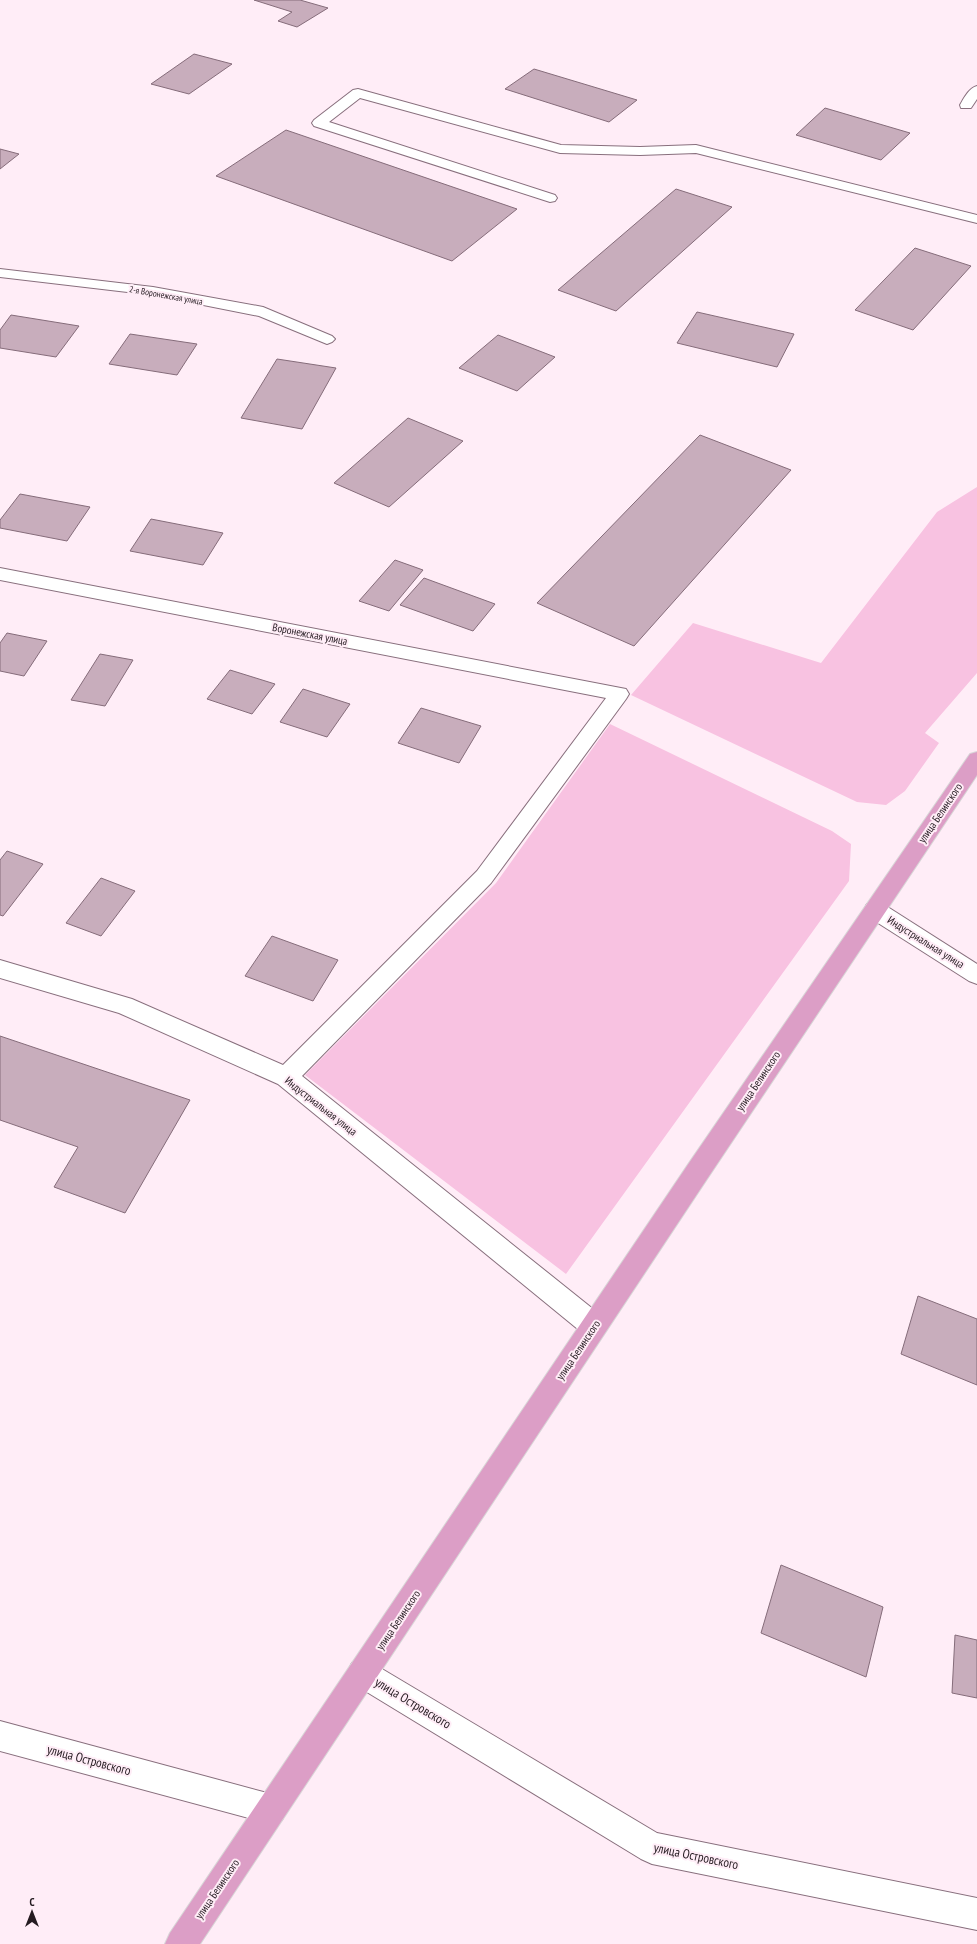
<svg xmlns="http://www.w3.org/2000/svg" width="977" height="1944" font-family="'PT Sans Narrow',sans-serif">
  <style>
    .green { fill: #f8c2e1 }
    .building { fill: #c8adbc; stroke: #856c7a }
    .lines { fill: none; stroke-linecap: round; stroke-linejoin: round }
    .service-casing { stroke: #886f7d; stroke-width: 2 }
    .minor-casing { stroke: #886f7d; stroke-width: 2 }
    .primary-casing { stroke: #d8d6d7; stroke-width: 2 }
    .service { fill: #fff; fill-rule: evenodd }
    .minor { fill: #fff; fill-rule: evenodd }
    .primary { fill: #dc9ec6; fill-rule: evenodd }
    .labels { text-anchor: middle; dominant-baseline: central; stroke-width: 4; stroke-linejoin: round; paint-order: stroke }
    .far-street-label { font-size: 9px; fill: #251b21; stroke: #ffedf7 }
    .street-label { font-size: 11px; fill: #251b21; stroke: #ffedf7 }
    .near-street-label { font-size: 13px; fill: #251b21; stroke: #ffedf7 }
  </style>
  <rect width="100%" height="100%" fill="#ffedf7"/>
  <g class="green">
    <path d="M977,487V673L925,733L939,743L905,791L886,805L857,802L631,695L693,623L821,663L937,512Z"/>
    <path d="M610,724L832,831L851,844L849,881L566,1274L305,1075L496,883Z"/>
  </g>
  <g class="building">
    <path d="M254,0H300L328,8L297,27L278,21L292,12Z"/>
    <path d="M194,54L232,64L189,94L151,84Z"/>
    <path d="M534,69L637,100L609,122L505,89Z"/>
    <path d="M825,108L910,133L881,160L796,135Z"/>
    <path d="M286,130L517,209L452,261L216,176Z"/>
    <path d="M0,149L19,154L0,169Z"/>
    <path d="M676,189L732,207L616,311L558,290Z"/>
    <path d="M915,248L971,266L913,330L855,310Z"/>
    <path d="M697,312L794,334L777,367L677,343Z"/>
    <path d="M11,315L79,326L56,357L0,348V330Z"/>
    <path d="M130,334L197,344L177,375L109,364Z"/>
    <path d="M498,335L555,357L517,391L459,368Z"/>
    <path d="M277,359L336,368L302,429L241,418Z"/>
    <path d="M408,418L463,441L389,507L334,483Z"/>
    <path d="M700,435L791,470L634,646L537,603Z"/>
    <path d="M20,494L90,507L67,541L0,528V520Z"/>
    <path d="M151,519L223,533L203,565L130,551Z"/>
    <path d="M395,560L423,570L389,611L359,601Z"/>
    <path d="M424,578L495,604L473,631L400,605Z"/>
    <path d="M7,633L47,641L24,676L0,671V643Z"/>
    <path d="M100,654L133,660L105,706L71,700Z"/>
    <path d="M230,670L275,684L252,714L207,699Z"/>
    <path d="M303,689L350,704L327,737L280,722Z"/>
    <path d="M421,708L481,726L459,763L398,743Z"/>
    <path d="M7,851L43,864L3,916L0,915V860Z"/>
    <path d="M101,878L135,891L101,936L66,923Z"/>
    <path d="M272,936L338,960L313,1001L245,976Z"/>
    <path d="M0,1036L190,1100L125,1213L54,1187L78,1147L0,1120Z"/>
    <path d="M918,1296L977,1319V1385L901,1354Z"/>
    <path d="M781,1565L883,1607L866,1677L761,1633Z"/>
    <path d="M955,1635L977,1640V1698L952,1693Z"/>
  </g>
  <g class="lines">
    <defs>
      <g id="service">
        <path d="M977,86V99L971,108H961L960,105C964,98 969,88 977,86Z"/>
        <path d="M358,89L561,145L640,147L696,145L977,215V223L696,153L640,155L560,153L360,98L329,122L555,195L557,198L555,201L550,202L314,126L312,123L314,120L353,90Z"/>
        <path d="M0,269L153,287L263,307L332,336L335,339L332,342L327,344L259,316L153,295L0,277Z"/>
      </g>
      <g id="minor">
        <path d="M0,568L626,689L629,694L626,699L491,883L302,1076L603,1317L607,1326L603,1335L594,1338L585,1335L278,1084L119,1013L0,978V960L132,999L283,1065L477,871L606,698L0,580Z"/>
        <path d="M875,902L883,904L977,964V984L969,981L867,916L864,910L867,904Z"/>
        <path d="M362,1658L372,1663L657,1833L977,1898V1930L652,1864L641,1859L352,1683L347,1673L352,1663Z"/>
        <path d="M0,1721L271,1794L282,1798L286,1809L282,1820L271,1824L0,1751Z"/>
      </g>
      <path id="primary" d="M977,752V775L707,1179L200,1944H165L170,1933L689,1163L970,754Z"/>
    </defs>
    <use href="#service" class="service-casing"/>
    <use href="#minor" class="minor-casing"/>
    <use href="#primary" class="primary-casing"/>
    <use href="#service" class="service"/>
    <use href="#minor" class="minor"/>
    <use href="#primary" class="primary"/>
  </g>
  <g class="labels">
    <g class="far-street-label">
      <text transform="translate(166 295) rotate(10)">2-я Воронежская улица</text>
    </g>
    <g class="street-label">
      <text transform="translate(310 634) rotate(11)">Воронежская улица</text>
      <text transform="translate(940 813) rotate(-56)">улица Белинского</text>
      <text transform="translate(926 942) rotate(32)">Индустриальная улица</text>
      <text transform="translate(758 1081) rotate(-56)">улица Белинского</text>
      <text transform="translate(321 1106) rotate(38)">Индустриальная улица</text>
      <text transform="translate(578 1350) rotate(-56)">улица Белинского</text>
      <text transform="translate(398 1620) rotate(-56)">улица Белинского</text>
      <text transform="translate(217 1889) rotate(-56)">улица Белинского</text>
    </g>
    <g class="near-street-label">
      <text transform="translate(413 1703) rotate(31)">улица Островского</text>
      <text transform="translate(89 1760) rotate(15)">улица Островского</text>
      <text transform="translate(696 1856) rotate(12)">улица Островского</text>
    </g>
  </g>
  <g transform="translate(32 1912)" stroke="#ffedf7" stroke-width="3" paint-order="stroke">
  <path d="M0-3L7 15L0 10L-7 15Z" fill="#251b21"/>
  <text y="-6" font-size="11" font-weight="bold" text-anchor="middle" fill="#251b21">С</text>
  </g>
</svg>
